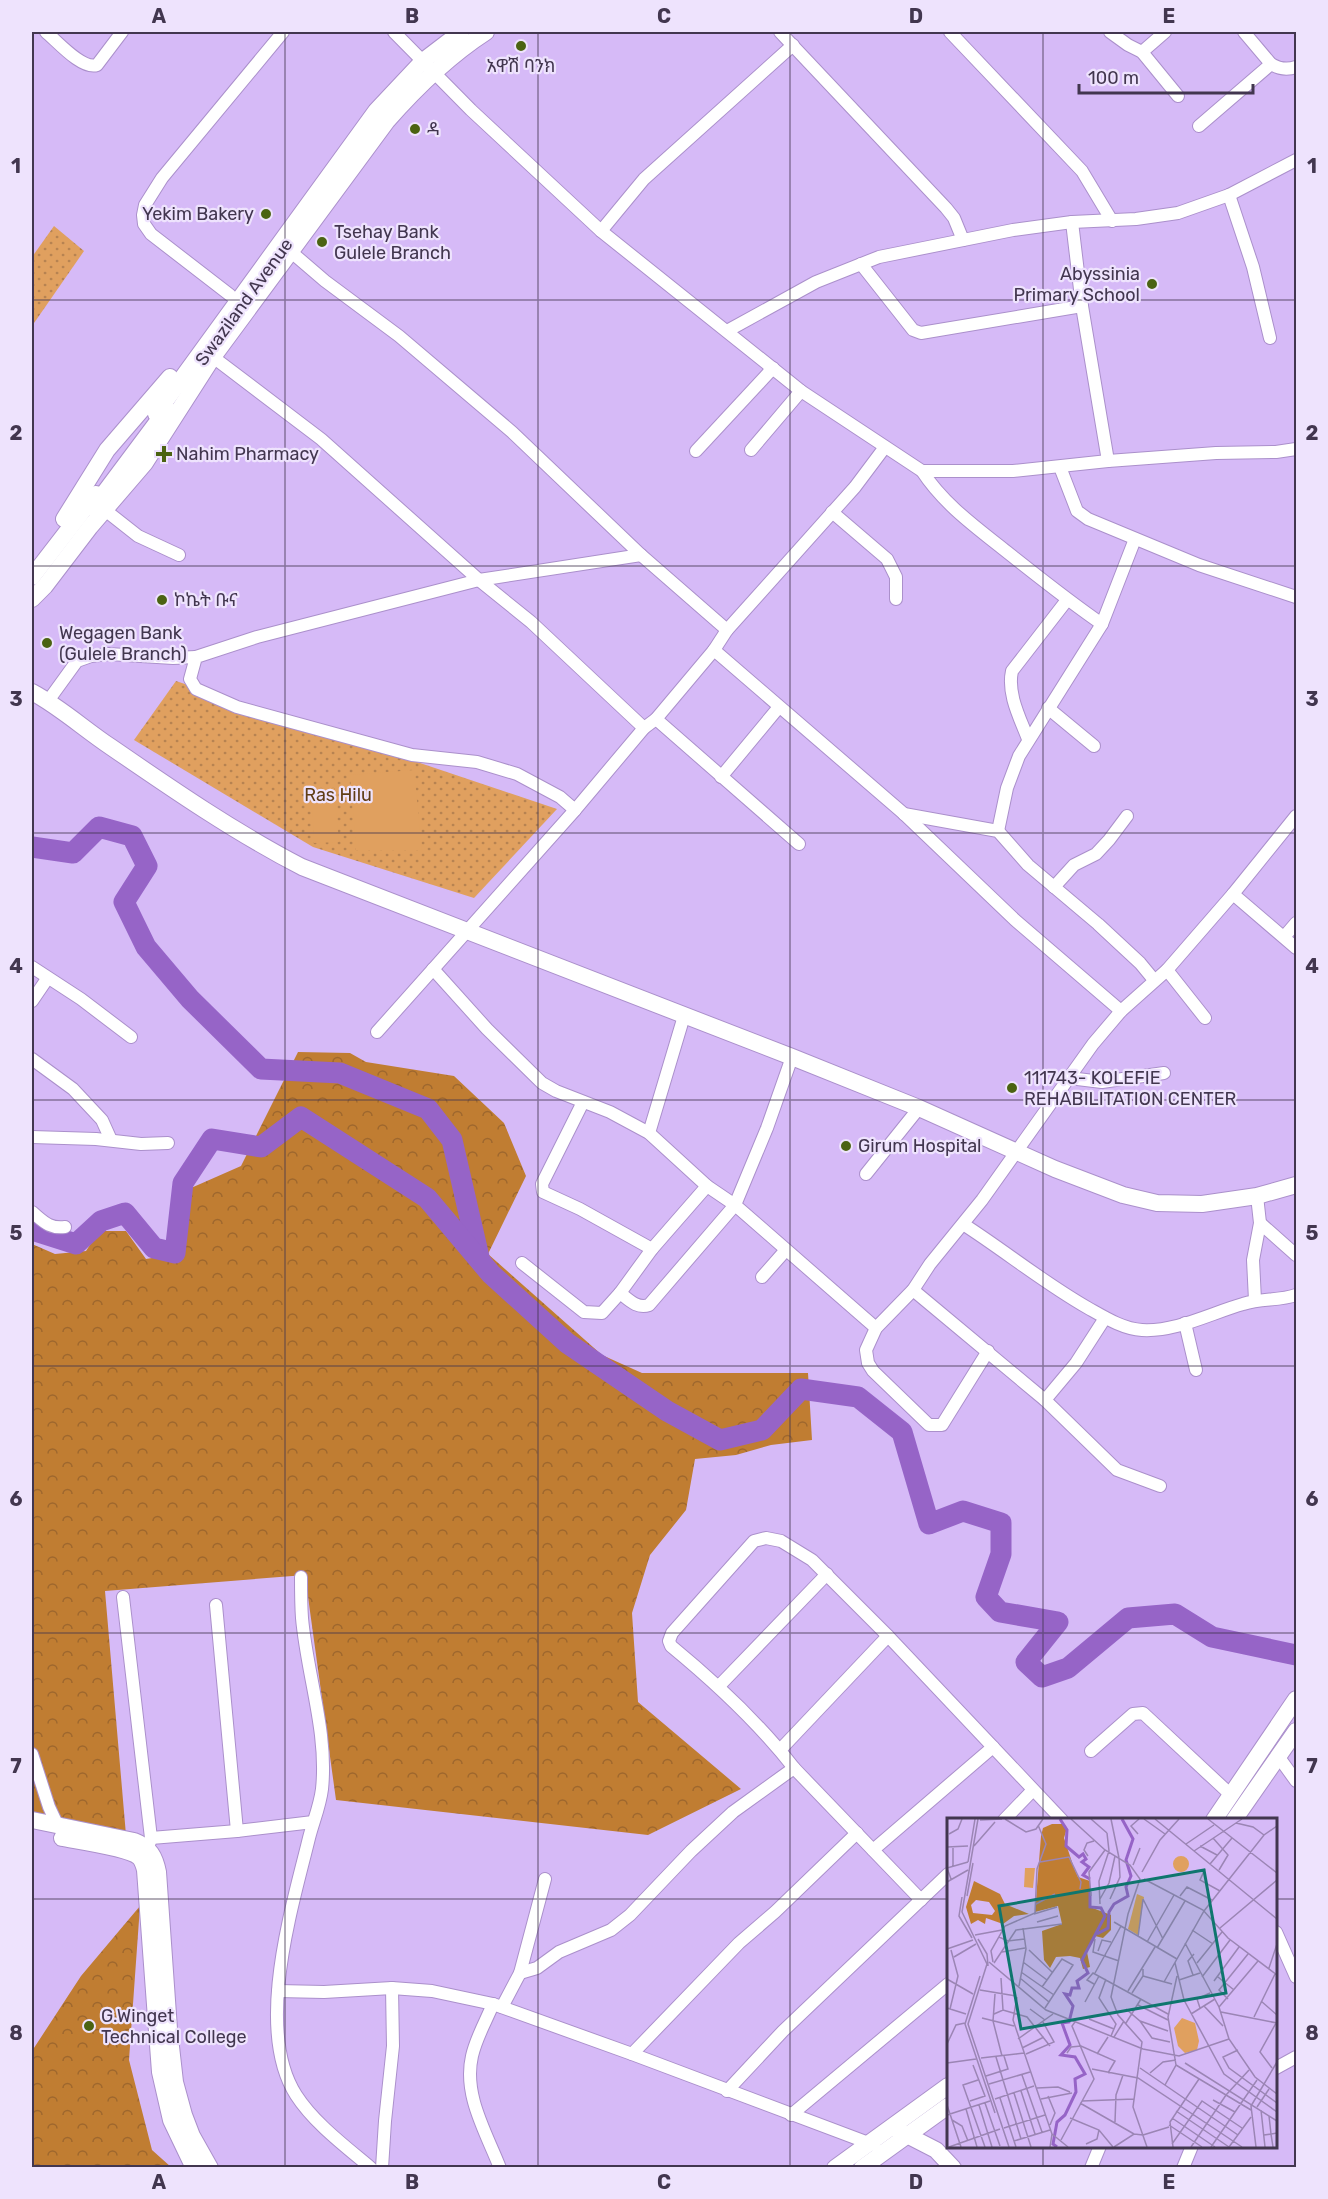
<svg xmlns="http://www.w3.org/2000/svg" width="1328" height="2199" font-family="Rubik,'Noto Sans Ethiopic',sans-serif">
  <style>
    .grass { fill: url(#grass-dots) }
    .forest { fill: url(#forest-crowns) }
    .pitch { fill: #e0a05f }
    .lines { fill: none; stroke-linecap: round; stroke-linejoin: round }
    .river { stroke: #9664c7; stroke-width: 21 }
    .minor-casing { stroke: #ab90cb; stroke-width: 14 }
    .major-casing { stroke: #ab90cb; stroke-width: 18 }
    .minor { stroke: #fff; stroke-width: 12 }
    .major { stroke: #fff; stroke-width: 16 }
    .grid { fill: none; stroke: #42364f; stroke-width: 1.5; stroke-opacity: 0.55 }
    .poi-dot { fill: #4b6312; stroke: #eee3fd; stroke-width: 2 }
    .labels { text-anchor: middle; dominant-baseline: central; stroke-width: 4.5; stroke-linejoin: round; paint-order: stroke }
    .poi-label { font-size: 18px; fill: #42364f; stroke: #eee3fd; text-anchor: start }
    .street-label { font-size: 18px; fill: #42364f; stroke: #eee3fd }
    .park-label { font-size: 18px; fill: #603d15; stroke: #eee3fd }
    .inset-river { fill: none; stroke: #9664c7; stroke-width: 3 }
    .inset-road { fill: none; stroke: #9b85b4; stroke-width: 1.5 }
    .view { fill: #0f766e; fill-opacity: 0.15; stroke: #0f766e; stroke-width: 3 }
    .inset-edge { fill: none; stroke: #42364f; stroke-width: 3 }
    .neatline { fill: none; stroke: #42364f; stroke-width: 2 }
    .grid-label { font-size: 20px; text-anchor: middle; font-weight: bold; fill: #42364f }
  </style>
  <defs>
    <pattern id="grass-dots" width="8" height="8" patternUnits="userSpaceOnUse" patternTransform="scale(1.5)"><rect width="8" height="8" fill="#e0a05f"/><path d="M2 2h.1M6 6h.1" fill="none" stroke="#b78351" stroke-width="1.8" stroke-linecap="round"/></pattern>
    <pattern id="forest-crowns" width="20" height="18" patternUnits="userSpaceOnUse" patternTransform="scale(1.5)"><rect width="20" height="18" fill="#c07d32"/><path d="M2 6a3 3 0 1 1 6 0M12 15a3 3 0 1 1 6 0" fill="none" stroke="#9e672d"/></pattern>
  </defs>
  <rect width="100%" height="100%" fill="#d6baf7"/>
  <g class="grass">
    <path d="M54,226L84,251L32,326V257Z"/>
    <path d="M176,681L557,809L474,898L313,847L134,740Z"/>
  </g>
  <g class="forest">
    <path d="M298,1052L350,1053L366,1062L454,1076L504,1123L526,1176L488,1254L602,1355L642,1373H808L812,1440L771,1445L736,1455L695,1459L686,1510L650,1555L632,1613L638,1702L741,1789L648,1835L336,1800L305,1575L105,1591L126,1835L32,1819V1244L55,1254L86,1251L99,1231H126L146,1259L182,1253L191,1188L241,1166Z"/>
    <path d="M140,1906L129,2060L152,2150L171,2167L32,2168V2051L81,1976Z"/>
  </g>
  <g class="pitch">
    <path d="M414,770L422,850H356L350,775Z"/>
    <path d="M334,788L339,842L314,843L311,789Z"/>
  </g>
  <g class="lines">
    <g class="river">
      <path d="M32,847L73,853L99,827L132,836L147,866L124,902L146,947L190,999L261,1069L340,1073L428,1109L452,1140L479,1257"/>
      <path d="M32,1230L76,1244L101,1221L125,1213L154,1248L175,1253L183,1183L212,1139L261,1147L301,1117L427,1198L491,1274L567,1343L667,1411L720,1440L762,1430L801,1389L858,1397L902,1432L929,1524L963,1511L1001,1523V1554L986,1597L1000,1612L1058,1622L1026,1662L1042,1677L1068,1668L1128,1618L1175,1614L1212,1637L1296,1655"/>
    </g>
    <defs>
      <g id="minor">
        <path d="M46,32C57,41 82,70 97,65L122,32"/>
        <path d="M394,32L471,110L601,231L801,391L922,471C943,503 973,525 1002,548C1035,574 1067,600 1102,624"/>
        <path d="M780,32L946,208L954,218L963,240"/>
        <path d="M950,32L1082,171L1112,221"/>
        <path d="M1110,32L1128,45L1142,52L1178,96"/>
        <path d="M1244,32L1271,64C1279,69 1287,70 1296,67"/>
        <path d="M1142,52L1165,32"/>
        <path d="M1199,126L1271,64"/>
        <path d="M1229,195L1253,267L1270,338"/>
        <path d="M1072,222L1082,306L1108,461"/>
        <path d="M601,231L644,179L793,45"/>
        <path d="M290,251L325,281L399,336L512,432L641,555L727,630"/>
        <path d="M861,264L913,330L921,333L1082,306"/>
        <path d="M230,295L151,234L144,224L143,215L145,205L162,178L283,32"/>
        <path d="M727,331L816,282L879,257L1013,230L1072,222L1136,219L1178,213L1229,195L1296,160"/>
        <path d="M213,357L321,439L479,580L531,622L644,728"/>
        <path d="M751,450L801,391"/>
        <path d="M696,451L773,368"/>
        <path d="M1060,467L1077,511L1088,519L1199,565L1296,597"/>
        <path d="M922,471H1013L1108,461L1216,453L1276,452L1296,449"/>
        <path d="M105,510L138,536L179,555"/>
        <path d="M832,512L887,559L896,577V599"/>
        <path d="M714,650L903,813L1015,920L1121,1011"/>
        <path d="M48,701L77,661L91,656L109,654L173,658L196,657"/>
        <path d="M1048,708L1094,746"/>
        <path d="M656,719L799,844"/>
        <path d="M1028,739C1020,718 1007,694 1012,671L1067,600"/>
        <path d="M721,777L779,707"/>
        <path d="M575,810L560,797L517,774L477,762L412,755L237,707L196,689L190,679L196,657L257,637L479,580L641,555"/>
        <path d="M904,814L998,831L1028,865L1098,924L1140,963L1154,980"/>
        <path d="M998,831L1007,788L1019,756L1102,624L1135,539"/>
        <path d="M1054,887L1074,865L1096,854L1109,840L1127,816"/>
        <path d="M1233,894L1296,948"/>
        <path d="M1284,937L1296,923"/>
        <path d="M32,967L81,999L131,1037"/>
        <path d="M433,969L487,1029L542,1083L556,1091L610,1112L649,1133L707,1186L735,1205L876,1328"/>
        <path d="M1167,970L1205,1018"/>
        <path d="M32,1001L47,979"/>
        <path d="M377,1032L575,810L644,728L656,719L714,650L727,630L855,487L885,447"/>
        <path d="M32,1059L73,1089L102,1120L111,1140"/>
        <path d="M1069,1078L1102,1082L1164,1073"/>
        <path d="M583,1102L542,1184L543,1192L580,1209L652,1249"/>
        <path d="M649,1133L684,1016"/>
        <path d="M32,1137L96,1139L141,1144L168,1143"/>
        <path d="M866,1174L919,1108"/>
        <path d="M32,1212C43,1221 49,1229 65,1227"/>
        <path d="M1260,1223L1296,1255"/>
        <path d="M963,1224C1005,1251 1044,1283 1088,1308C1104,1317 1123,1329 1142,1330C1176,1332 1211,1313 1243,1304C1261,1298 1279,1301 1296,1295"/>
        <path d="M522,1263L584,1312L602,1313L620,1293L652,1249L707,1186"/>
        <path d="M762,1277L785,1251"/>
        <path d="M913,1290L1045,1400L1117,1470L1160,1486"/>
        <path d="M620,1293C629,1300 637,1309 649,1305L735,1205L767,1128L792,1057"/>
        <path d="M1255,1300L1253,1260L1260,1223L1257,1196"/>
        <path d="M1185,1323L1196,1370"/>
        <path d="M988,1351L942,1425H929L873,1371L868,1363L866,1350L876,1328L913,1290L930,1264L982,1200L1093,1044L1121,1011L1167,970L1233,894L1296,816"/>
        <path d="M1045,1400L1076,1363L1105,1318"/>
        <path d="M301,1577C301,1591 301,1605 302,1618C307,1675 328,1732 322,1789C320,1806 313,1822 309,1838C292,1908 254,2029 296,2095C314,2123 345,2146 371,2168"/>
        <path d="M123,1597L151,1838L148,1848"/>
        <path d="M216,1605L237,1831"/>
        <path d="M719,1686L827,1574"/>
        <path d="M780,1750L888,1636"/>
        <path d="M1091,1751L1133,1714L1143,1713L1231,1795"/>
        <path d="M32,1754L49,1807L58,1826"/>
        <path d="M1278,1756L1296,1781"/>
        <path d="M1004,1820L1032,1791"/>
        <path d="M151,1838L237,1831L313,1822"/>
        <path d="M873,1850L993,1747"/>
        <path d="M921,1900L794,1768C758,1722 716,1683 671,1646L669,1641L672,1633L754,1541L766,1538L781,1541L812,1560L888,1636L1062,1820"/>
        <path d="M1276,1932L1296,1977"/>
        <path d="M520,1973L537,1968L559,1952L611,1930L630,1915L691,1851L733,1812L794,1768"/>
        <path d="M278,1991L324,1992L392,1988L432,1991L493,2004L632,2054L874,2145"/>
        <path d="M493,2004C486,2021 476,2038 472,2056C463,2095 486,2132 500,2168"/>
        <path d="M502,2007L520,1973L545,1879"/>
        <path d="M632,2054L739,1943L775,1912L857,1833"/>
        <path d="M1276,2068L1296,2057"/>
        <path d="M727,2091L783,2031L948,1874"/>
        <path d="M791,2115L948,1984"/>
        <path d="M382,2168L385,2121L393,2046L392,1988"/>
        <path d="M1091,2168L1100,2146"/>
        <path d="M1183,2168L1192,2146"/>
      </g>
      <g id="major">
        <path d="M156,414L376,111L423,61L461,32"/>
        <path d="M93,508L167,409"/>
        <path d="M64,519L107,450L170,377"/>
        <path d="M32,577L96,494"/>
        <path d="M32,599L45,586L90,527L145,463L213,357L387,121C416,88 449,56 486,32"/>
        <path d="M32,692C60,707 84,729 111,747C172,789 236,833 302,867L792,1057L919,1108L1055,1169L1123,1195L1157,1203L1202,1204L1257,1196L1296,1185"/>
        <path d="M32,1820L134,1841C150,1847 155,1857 158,1872L169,2029L175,2082L184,2115L192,2136L210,2168"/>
        <path d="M1214,1820L1296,1699"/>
        <path d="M1234,1820L1296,1731"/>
        <path d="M62,1838C77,1841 128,1848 139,1857C142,1860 144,1866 145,1870L160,2072L171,2120L194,2168"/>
        <path d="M899,2131L936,2150L953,2168"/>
        <path d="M835,2168L948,2086"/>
        <path d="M862,2168L948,2106"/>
      </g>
    </defs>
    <use href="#minor" class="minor-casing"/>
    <use href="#major" class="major-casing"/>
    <use href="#minor" class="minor"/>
    <use href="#major" class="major"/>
  </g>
  <path class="grid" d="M285,32V2168M538,32V2168M790,32V2168M1043,32V1820M32,300H1296M32,566H1296M32,833H1296M32,1100H1296M32,1366H1296M32,1633H1296M32,1899H948M1276,1899H1296M1043,2146V2168"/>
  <g class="poi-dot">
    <circle cx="521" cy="46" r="6"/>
    <circle cx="415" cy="129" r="6"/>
    <circle cx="266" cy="214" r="6"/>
    <circle cx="322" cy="242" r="6"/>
    <circle cx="1152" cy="284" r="6"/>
    <path d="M161 445h6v6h6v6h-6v6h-6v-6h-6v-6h6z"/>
    <circle cx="162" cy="600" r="6"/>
    <circle cx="47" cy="643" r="6"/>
    <circle cx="1012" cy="1088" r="6"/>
    <circle cx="846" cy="1146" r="6"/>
    <circle cx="89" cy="2026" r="6"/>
  </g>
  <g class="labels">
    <g class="poi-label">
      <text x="521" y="66" text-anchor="middle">አዋሽ ባንክ</text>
      <text x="427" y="129">ዳ</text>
      <text x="254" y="214" text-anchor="end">Yekim Bakery</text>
      <text x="334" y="232">Tsehay Bank<tspan x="334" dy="21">Gulele Branch</tspan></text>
      <text x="1140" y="274" text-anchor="end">Abyssinia<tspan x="1140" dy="21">Primary School</tspan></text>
      <text x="176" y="454">Nahim Pharmacy</text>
      <text x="174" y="600">ኮኬት ቡና</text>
      <text x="59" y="633">Wegagen Bank<tspan x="59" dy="21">(Gulele Branch)</tspan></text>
      <text x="1024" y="1078">111743- KOLEFIE<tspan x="1024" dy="21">REHABILITATION CENTER</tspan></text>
      <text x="858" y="1146">Girum Hospital</text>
      <text x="101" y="2016">G.Winget<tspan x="101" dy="21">Technical College</tspan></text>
    </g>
    <g class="street-label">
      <text transform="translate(244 302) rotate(-54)">Swaziland Avenue</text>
    </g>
    <g class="park-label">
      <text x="338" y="795">Ras Hilu</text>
    </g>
  </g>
  <g transform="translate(947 1818)">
    <rect width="330" height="330" fill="#d6baf7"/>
    <path d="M190,76L197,79L191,117L181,111Z" fill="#e0a05f"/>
    <path d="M105,6H117L120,10L117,20L127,50L131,59L143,63V89L164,97V112L156,120L148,118L140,134L143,149L136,151L133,140L123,138L109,139L103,150L97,142L95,113L115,106L111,88L88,94L94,18L96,10ZM27,63L53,76L58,86L82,96L67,98L56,106L39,100L38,106L31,102L24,106L19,89ZM29,82L42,84L48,93L45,97L26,95L24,87Z" fill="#c07d32" fill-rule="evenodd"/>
    <path d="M226 46a8 8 0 1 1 16 0a8 8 0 1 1-16 0ZM78,50H88L86,70L77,69ZM235,200L248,205L252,223L250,232L238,235L231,228L227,210Z" fill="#e0a05f"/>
    <path class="inset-river" d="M113,1L120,12L119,28L132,39L136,36L139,41L135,44L142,49L136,57L143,61M150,116L161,110L162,94L167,86L181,78L179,69L184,58L179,42L186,21L175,1M110,329L106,326L110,304L118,297L129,274L128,261L138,256L128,239L114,237L123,227L115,205L122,204L126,188L118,176L123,177L125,170H132L130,163L141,155L135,142L158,98L154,90L143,89V74"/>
    <path class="inset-road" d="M31,1L15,94L40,146L21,206L62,329M58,1L79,14L89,11L96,1M124,1L158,32L183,47L193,61L181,96L164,179L171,197L195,224L186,289L200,329M144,1L160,15M164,1L172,40M197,1L218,16M208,1L330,101M261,1L330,55M33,2L55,1M289,5L306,9L317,17M2,16L11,11L15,1M191,16L184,8L192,1M266,20L281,37L272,52M239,26L267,7M27,28L48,4M253,28L270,37M0,29L21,28M247,33L295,1M141,38L137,32L140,25L147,23M21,44L28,1M93,44L122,39L134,64L133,71M263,46L285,20M186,47L193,30M6,49V30M258,51L253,62L273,73M195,54L213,22L232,1M4,61L0,50L21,44M197,61L256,92L281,120L330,157M0,64L21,52M20,78L26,45M144,78L142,54L158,32M233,78L240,69L265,82M15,79L12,98L25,120M153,81L162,65L168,38M163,81L173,59L172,40M196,81L216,121M89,86L108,76M153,86L152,63L162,33L160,15M87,96L110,89M90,104L111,98M167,104L230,141M273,110L330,62M245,112L266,126M28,117L55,112M52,119L61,123L78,121M191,119L196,81M31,121L40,136L41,148M148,121L146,134L172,143M200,124L227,77M238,125L272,189L282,221L308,259L330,276M210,130L238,83M0,131L26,122M82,132L106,155M151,133L155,122L164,124M55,134L78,130M7,139L29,126M42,144L99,192L196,231M46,144L44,133L58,108L88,95L90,51L99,26L91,7M76,144L100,162M47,145L69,112L115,106M228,145L237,182L277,256L330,294M250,145L275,114M322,150L330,126M74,154L107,177M148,155L174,108M246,157L241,143L247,136M33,158L18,206L48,295M196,158L225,166M255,159L283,122M271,159L287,172M54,160L56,192M73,160L102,184M0,161L26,176M159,161L152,180L169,206L164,218M232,162L253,155M267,163L292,129M217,164L257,93L317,17L330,8M147,166L140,162L146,155L221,196M72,168L79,131L76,110M95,169L115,141L126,147L98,190M33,172L69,178M181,173L208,129M185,175L196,158V151M48,176L46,203L55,238M70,179L66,202L105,316L103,329M281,181L272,172L301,136M314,183L330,197M138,184L152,158M191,187L221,202M257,188L276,208M272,189L311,143M0,190L19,196M253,190L250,181L263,175M3,191L11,158L4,132M83,191L98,202M179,191L193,203L221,213M274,194L330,205M47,196L56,192L80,199L103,228M244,196L268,181M307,199L328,156M35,200L67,208M142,201L167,211M193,203L205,220L223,224M179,205L194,181M167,219L177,203M71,221L106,196M0,226L9,207L18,205M75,230L97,219M196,231L232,238L282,221M291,232L276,239L282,250L330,285M120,235L124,229L134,228L168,243L161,255M79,236L107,224L96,204M150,236L161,219M49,239L74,321M34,240L77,235M0,245L29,241M238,245L330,303M229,247L304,292M193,250L291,317M325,250L313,234L329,205M145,251L191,260L295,329M203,255L216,244L229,242M75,257L95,314M39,258L61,251L57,238M31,262L16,267L38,329M42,266L83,254M218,267L229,247L221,199L230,158M90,270L111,269L123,274M74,273L88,316M67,275L84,329M101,278L108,295L103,307M53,280L69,329M48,281L87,268M94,281L125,275M266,282L288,294M23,283L38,278L26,247M135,283L187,281M38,285L53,328M133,285L187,316M0,287L14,329M32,287L45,329M310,289L322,271M19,291L30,329M314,292L318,329M229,293L282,329M0,297L43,283M123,300L152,312L166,329M225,300L268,329M5,302L15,308L21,323M168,304L169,277L176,257M222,307L255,329M57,310L98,297M105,316L121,329M196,317L222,309M317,317L324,316L322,298M114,322L147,261L125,208L128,204M67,323L103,312M139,326L150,321L152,312M225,326L255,283L295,310M2,329L53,311M167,329L187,316L196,317M226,329L223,304L252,261M244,329L279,277L302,252M264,329L310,262M282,329L304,299M309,329L304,288L330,244M326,329L324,316L330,315"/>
    <path class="view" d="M257,52L279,175L74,211L52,88Z"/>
    <rect width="330" height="330" class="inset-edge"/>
  </g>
  <rect width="1328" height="2199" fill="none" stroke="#eee3fd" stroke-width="66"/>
  <path d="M1079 84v9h174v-9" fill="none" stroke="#42364f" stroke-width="3"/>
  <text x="1088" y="84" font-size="18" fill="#42364f" stroke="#eee3fd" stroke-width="4.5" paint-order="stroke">100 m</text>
  <rect x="33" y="33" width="1262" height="2133" class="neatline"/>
  <g class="grid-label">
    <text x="159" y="23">A</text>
    <text x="412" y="23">B</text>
    <text x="664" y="23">C</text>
    <text x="916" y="23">D</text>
    <text x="1169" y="23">E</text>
    <text x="16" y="173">1</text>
    <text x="1312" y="173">1</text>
    <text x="16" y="440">2</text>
    <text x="1312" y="440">2</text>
    <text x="16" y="706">3</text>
    <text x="1312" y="706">3</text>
    <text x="16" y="973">4</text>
    <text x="1312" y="973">4</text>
    <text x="16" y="1240">5</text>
    <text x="1312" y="1240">5</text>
    <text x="16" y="1506">6</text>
    <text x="1312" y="1506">6</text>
    <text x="16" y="1773">7</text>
    <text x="1312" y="1773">7</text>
    <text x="16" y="2040">8</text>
    <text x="1312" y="2040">8</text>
    <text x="159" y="2189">A</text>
    <text x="412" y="2189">B</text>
    <text x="664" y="2189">C</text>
    <text x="916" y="2189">D</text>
    <text x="1169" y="2189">E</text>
  </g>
</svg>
